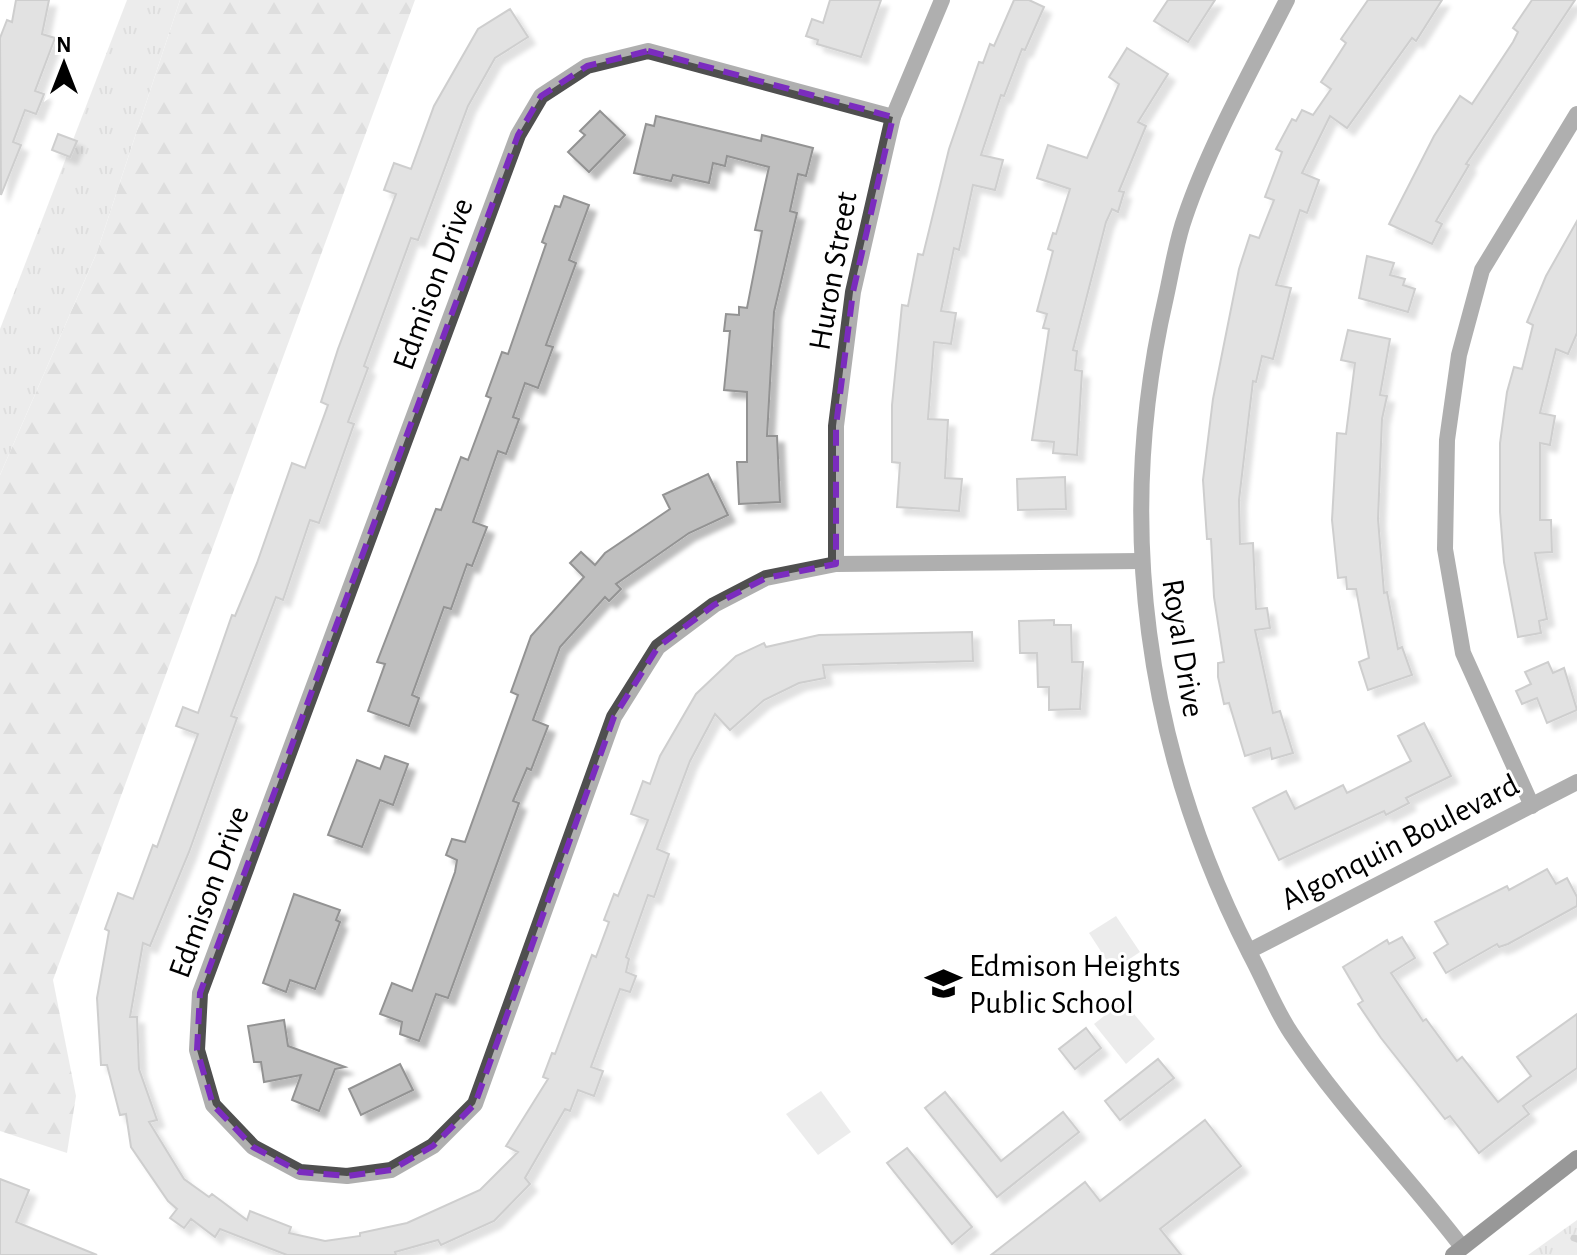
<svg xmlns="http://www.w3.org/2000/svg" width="1577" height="1255" font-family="'Alegreya Sans',sans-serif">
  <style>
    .grass { fill: url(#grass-tufts) }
    .forest { fill: url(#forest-firs) }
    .park { fill: #d6d6d6 }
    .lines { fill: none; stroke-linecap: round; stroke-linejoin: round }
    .stream { stroke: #9d9d9d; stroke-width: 7 }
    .building { fill: #bfbfbf; stroke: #939393; stroke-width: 2; filter: url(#shadow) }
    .street { stroke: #4f4f4f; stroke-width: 16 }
    .secondary { stroke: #1c1c1c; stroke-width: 16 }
    .marked { fill: none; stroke: #7b2cbf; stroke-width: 6; stroke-dasharray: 16 10; stroke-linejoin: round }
    .labels { text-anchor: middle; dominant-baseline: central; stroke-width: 6; stroke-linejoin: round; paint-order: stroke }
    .street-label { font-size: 32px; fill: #000; stroke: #fff }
    .poi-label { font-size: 32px; fill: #000; stroke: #fff; text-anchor: start }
  </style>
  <defs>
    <pattern id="grass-tufts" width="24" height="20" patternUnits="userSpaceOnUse" patternTransform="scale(2)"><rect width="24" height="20" fill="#d6d6d6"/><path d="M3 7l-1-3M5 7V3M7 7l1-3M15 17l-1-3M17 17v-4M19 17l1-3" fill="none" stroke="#b6b6b6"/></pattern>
    <pattern id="forest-firs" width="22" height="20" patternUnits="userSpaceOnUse" patternTransform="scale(2)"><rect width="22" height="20" fill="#d6d6d6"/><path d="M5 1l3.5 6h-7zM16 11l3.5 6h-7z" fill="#b6b6b6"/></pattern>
    <filter id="shadow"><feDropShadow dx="7" dy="7" stdDeviation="2" flood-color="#0004"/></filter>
  </defs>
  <rect width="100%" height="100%" fill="#fff"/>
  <g class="grass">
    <path d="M127,0H180L97,252L0,475V329Z"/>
    <path d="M1577,1220V1255H1528Z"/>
  </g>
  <path class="forest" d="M180,0H415L53,980L76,1096L67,1153L0,1131V475L97,252Z"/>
  <g class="park">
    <path d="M1116,916L1140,952L1113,970L1089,933Z"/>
    <path d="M1123,1001L1155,1039L1126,1064L1094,1024Z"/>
    <path d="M821,1091L851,1132L818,1155L786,1114Z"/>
  </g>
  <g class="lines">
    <path class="stream" d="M1574,1238L1577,1239"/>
  </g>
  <g class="building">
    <path d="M16,0H49L42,34L55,38L35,91L44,94L36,114L25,110L13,142L21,145L1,195L0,38L7,20L12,22Z"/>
    <path d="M830,0H881L861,57L817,44L818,40L806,36L812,19L823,23Z"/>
    <path d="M1014,0H1029L1044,7L1025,50L1022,49L1004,96L1001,95L981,155L1003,160L995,190L973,185L959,250L954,248L941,311L956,313L951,344L934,342L928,419L948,420L945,478L962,479L959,511L897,507L900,463L892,462V405L902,305L908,306L918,254L923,255L949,149L979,62L983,63L990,44L994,46Z"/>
    <path d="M1168,0H1215L1188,42L1154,21Z"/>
    <path d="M1368,0H1442L1416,41L1412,38L1347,128L1330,116L1302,173L1319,180L1307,213L1300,210L1276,285L1291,288L1273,359L1262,356L1256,382L1253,381L1239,500L1240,544L1253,543L1256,609L1267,608L1270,628L1255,630L1273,713L1280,711L1293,753L1272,759L1270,748L1245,756L1229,703L1224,704L1218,677V663L1224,662L1214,597L1211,539H1207L1203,480L1213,399L1239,269L1250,235L1259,238L1274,200L1265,197L1282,152L1276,149L1292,119L1296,121L1302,110L1313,115L1331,89L1321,82L1346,43L1341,39Z"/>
    <path d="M1532,0H1575L1466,164L1469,165L1436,221L1442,224L1432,244L1389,224L1434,136L1460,96L1472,104L1513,42L1518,32L1513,28Z"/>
    <path d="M510,9L528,37L495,58L468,106L418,240L411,238L364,366L368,368L348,422L354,424L319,523L310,520L283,600L276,597L231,716L237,718L189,852L150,946L143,943L130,1017H137L139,1069L157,1120L149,1122L184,1179L209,1197L212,1194L247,1220L250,1211L291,1227L289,1233L325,1241L360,1236V1233L407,1223L480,1190L518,1152L506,1146L548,1079L543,1077L552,1053L555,1054L592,955L596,957L609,922L604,920L614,894L618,896L648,820L631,814L643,781L650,784L660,756L696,694L736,656L764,643L766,647L819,635L972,632L973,661L823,665L825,678L799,683L764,700L730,730L715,714L690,761L657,849L669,854L654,897L648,895L626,957L629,959L626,972L636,976L630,992L620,989L591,1067L603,1071L594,1096L578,1090L570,1111L565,1109L525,1178L530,1184L494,1221L441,1245L438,1240L395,1252L396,1255H287L220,1229L215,1237L191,1219L184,1228L170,1218L177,1209L168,1201L131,1147L126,1114L120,1115L107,1065H101L97,998L109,931L105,929L118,893L133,899L153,845L157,847L198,734L176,726L183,707L198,713L232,615L235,616L257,563L292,463L305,468L328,405L321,402L338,349L396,194L384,190L394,163L411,169L434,106L478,29Z"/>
    <path d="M1127,48L1168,74L1138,122L1146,126L1119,191L1124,192L1118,212L1112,209L1106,222L1073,350L1077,351L1075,370L1082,371L1077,455L1053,453L1054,442L1032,440L1049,329L1043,328L1047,314L1037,311L1053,251L1048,249L1053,233L1056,234L1070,189L1037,178L1048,145L1087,158L1119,84L1109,77Z"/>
    <path d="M600,111L625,135L589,172L568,152L585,135L580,131Z"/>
    <path d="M656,116L761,141L762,135L813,148L806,176L798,174L790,211L797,213L774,312L767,436H777L780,502L739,504L737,462H747V392L724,390L730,331H724L726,314L739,315V307L747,308L762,231L755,230L769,167L727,156L725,166L713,163L709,183L673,175L671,181L634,173L646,124L654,126Z"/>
    <path d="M58,134L77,141L70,157L52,150Z"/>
    <path d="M564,196L589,205L569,260L576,263L546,345L553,347L538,388L525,383L513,417L519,419L506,454L498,451L473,522L487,527L472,566L467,564L451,609L444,607L412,695L419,698L409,726L368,711L385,664L377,662L436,509L441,510L461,457L468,460L491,398L486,396L502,352L508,354L546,244L542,242L555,206L560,207Z"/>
    <path d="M1577,221V333L1568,354L1556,349L1540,413L1555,416L1550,445L1540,443V520H1551L1552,552L1535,553L1547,619L1539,621L1541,633L1518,637L1504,562L1500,512V443L1507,392L1514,367L1522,369L1533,325L1527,322L1546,276Z"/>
    <path d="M1367,256L1394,263L1390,275L1405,279L1403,285L1415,289L1408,312L1359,298Z"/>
    <path d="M1348,330L1390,339L1380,395L1387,396L1382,419L1378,519L1384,593L1387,592L1398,649L1402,647L1412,675L1368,690L1359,662L1369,658L1356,589H1347L1346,577L1338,578L1332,520L1337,433L1346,434L1355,363L1341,360Z"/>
    <path d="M708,474L728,515L689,533L616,584L621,589L609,601L605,597L560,647L533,720L548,726L531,770L527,768L513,801L519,803L448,998L436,994L419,1041L400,1034L402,1022L380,1014L392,983L412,991L455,872L457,860L446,855L452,839L465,842L518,695L511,692L531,636L584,577L570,563L581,552L595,565L605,553L670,509L663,495Z"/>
    <path d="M1065,477L1066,509L1018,510L1017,479Z"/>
    <path d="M1054,620V625H1071L1072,662H1083L1080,709L1049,710V687H1038L1037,653H1020L1019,621Z"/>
    <path d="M1548,662L1553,673L1564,668L1577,710L1547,723L1537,698L1522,704L1516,691L1531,684L1525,672Z"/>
    <path d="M1424,723L1451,776L1406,798L1409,803L1386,815L1384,811L1279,860L1253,808L1286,791L1295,809L1343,785L1347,793L1411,761L1398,736Z"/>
    <path d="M385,756L408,764L393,805L380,800L362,847L328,835L357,760L380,769Z"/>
    <path d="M1547,869L1556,884L1567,878L1577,897V906L1508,944L1499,947L1497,944L1446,973L1434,953L1448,944L1435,922L1507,886L1509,890Z"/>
    <path d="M294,894L340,910L336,920L340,922L315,989L290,980L286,992L263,983Z"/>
    <path d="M1402,937L1415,958L1391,973L1423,1021L1426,1019L1457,1061L1462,1057L1498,1102L1531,1076L1517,1057L1577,1014V1068L1523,1106L1529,1114L1479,1153L1450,1116L1445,1119L1381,1038L1358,1004L1363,1001L1343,967L1387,940L1389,944Z"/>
    <path d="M284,1020L288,1046L345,1067L335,1069L319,1111L292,1100L301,1075L264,1082L261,1062H254L248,1026Z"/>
    <path d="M1086,1028L1101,1048L1075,1069L1059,1049Z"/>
    <path d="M1158,1059L1174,1078L1120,1120L1105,1101Z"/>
    <path d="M400,1064L413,1090L361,1115L349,1089Z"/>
    <path d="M945,1092L1001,1161L1063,1112L1079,1132L997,1197L925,1108Z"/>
    <path d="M1205,1120L1241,1166L1160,1229L1181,1255H991L1085,1182L1100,1201Z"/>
    <path d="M907,1148L972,1227L952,1244L887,1163Z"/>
    <path d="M0,1179L29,1190L16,1222L97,1255H0Z"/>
  </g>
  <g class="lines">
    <g class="street">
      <path d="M1287,0C1253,67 1209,146 1185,217C1176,242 1172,270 1166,297C1114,522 1145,749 1250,954C1264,980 1275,1009 1291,1033C1342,1110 1407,1175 1462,1247"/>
      <path d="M893,117L648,51L587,66L541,96L518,135L200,993L197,1050L213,1105L253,1147L300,1172L347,1176L391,1170L433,1146L475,1104L614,717L658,647L714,605L766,578L836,564L1141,561"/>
      <path d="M836,564V426L853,292L893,117L942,0"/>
      <path d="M1532,806L1463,653L1445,549L1447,440L1459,355L1482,270L1577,114"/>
      <path d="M1249,951L1577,782"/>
    </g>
    <path class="secondary" d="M1453,1255L1577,1158"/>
  </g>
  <path d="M0 0H1577V1255H0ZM648,51L893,117L853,292L836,426V564L766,578L714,605L658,647L614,717L475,1104L433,1146L391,1170L347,1176L300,1172L253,1147L213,1105L197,1050L200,993L518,135L541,96L587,66Z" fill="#fff" fill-opacity=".55" fill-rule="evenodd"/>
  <path class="marked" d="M648,51L893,117L853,292L836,426V564L766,578L714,605L658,647L614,717L475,1104L433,1146L391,1170L347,1176L300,1172L253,1147L213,1105L197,1050L200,993L518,135L541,96L587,66Z"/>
  <defs>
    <symbol id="school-bare" viewBox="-9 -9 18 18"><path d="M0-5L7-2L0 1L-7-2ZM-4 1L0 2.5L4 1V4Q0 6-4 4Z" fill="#000" stroke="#fff" stroke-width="2.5" paint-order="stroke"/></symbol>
  </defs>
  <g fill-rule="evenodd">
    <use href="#school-bare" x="918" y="958" width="51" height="51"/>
  </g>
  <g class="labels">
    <g class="street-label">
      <text transform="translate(833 271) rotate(-80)">Huron Street</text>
      <text transform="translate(433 284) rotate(-70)">Edmison Drive</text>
      <text transform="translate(1183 648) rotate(81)">Royal Drive</text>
      <text transform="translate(1400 842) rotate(-27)">Algonquin Boulevard</text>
      <text transform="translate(209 892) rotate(-70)">Edmison Drive</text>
    </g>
    <g class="poi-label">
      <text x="969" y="966">Edmison Heights<tspan x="969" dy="37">Public School</tspan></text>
    </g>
  </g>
  <g transform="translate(64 64)" stroke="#ffffff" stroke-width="6" paint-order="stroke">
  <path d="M0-6L14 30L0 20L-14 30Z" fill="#000000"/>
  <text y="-12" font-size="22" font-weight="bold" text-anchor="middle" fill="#000000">N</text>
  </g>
</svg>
